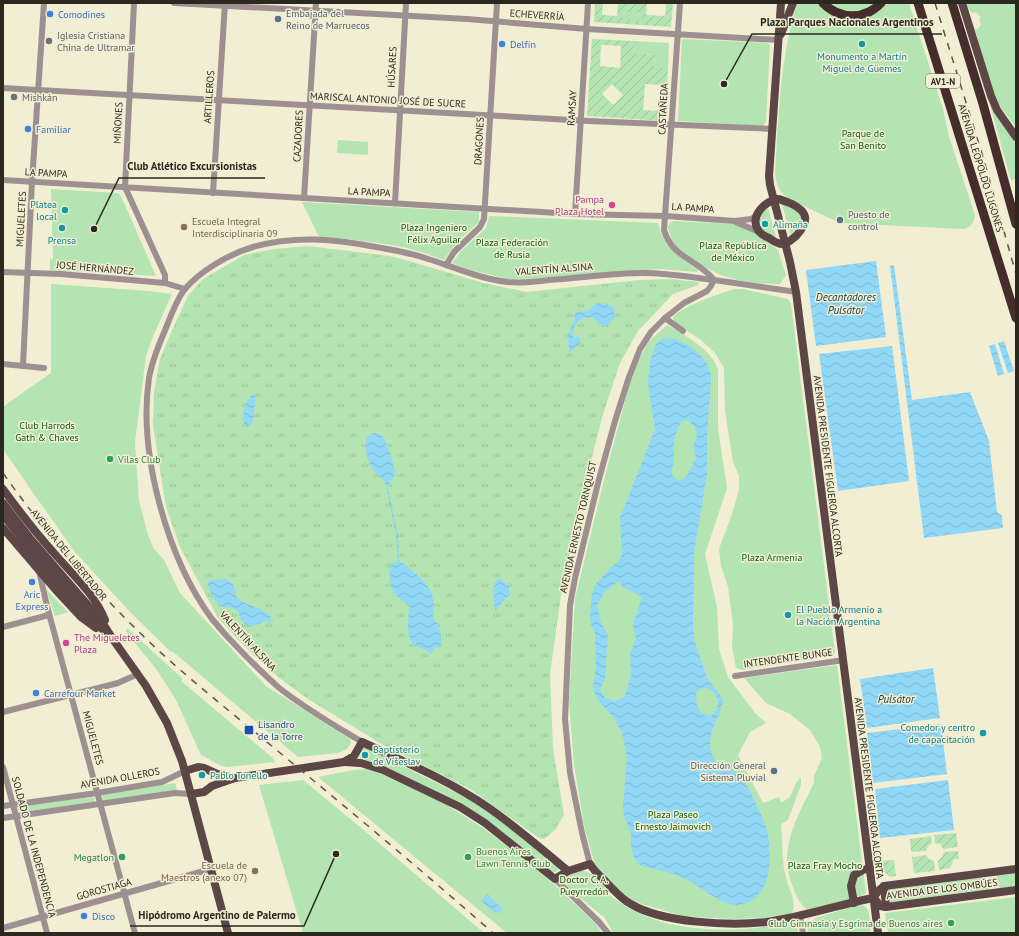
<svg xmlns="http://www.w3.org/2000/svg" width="1019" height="936" font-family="'PT Sans',sans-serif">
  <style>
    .grass { fill: url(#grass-tufts) }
    .park { fill: #b3e4b2 }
    .garden { fill: url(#garden-furrows); fill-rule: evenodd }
    .water { fill: url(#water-waves); fill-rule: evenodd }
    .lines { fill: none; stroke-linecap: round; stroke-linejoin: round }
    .minor { stroke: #9e9090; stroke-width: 6 }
    .major { stroke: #5c4646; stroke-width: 8 }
    .highway { stroke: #452d2c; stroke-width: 9 }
    .rail { stroke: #5a584a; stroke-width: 1.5; stroke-dasharray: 7 7; stroke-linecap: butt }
    .shop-dot { fill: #3f7fe0; stroke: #f2eed3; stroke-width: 1.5 }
    .service-dot { fill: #5c6f8a; stroke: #f2eed3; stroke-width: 1.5 }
    .worship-dot { fill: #6b7280; stroke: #f2eed3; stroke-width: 1.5 }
    .culture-dot { fill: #0f9aa8; stroke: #f2eed3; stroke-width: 1.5 }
    .hotel-dot { fill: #d1479c; stroke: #f2eed3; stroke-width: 1.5 }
    .education-dot { fill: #8d6e63; stroke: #f2eed3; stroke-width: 1.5 }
    .leisure-dot { fill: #2e9e5b; stroke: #f2eed3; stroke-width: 1.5 }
    .transit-dot { fill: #1a4fb4; stroke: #f2eed3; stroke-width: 1.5 }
    .labels { text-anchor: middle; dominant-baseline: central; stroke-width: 3; stroke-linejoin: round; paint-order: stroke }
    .shield { fill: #f2eed3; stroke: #676455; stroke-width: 1 }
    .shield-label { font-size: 9px; font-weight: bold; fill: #2b291f }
    .service-label { font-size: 10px; fill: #4e5e75; stroke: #f2eed3; text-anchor: start }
    .shop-label { font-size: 10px; fill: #366cbe; stroke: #f2eed3; text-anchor: start }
    .street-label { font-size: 10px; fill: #2b291f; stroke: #f2eed3 }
    .worship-label { font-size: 10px; fill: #5b616d; stroke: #f2eed3; text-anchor: start }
    .culture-label { font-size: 10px; fill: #0d838f; stroke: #f2eed3; text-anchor: start }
    .park-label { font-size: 10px; fill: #086014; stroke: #f2eed3 }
    .hotel-label { font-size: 10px; fill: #b23c85; stroke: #f2eed3; text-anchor: end }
    .education-label { font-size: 10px; fill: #785e54; stroke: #f2eed3; text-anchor: start }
    .leisure-label { font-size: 10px; fill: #27864d; stroke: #f2eed3; text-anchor: start }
    .transit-label { font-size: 10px; fill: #164399; stroke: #f2eed3; text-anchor: start }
    .water-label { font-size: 11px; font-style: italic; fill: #123c4c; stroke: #f2eed3 }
    .leader { fill: none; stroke: #2b291f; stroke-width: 1.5 }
    .callout-dot { fill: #2b291f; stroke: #f2eed3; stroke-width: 1.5 }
    .callout-label { font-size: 11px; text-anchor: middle; font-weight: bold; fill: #2b291f; stroke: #f2eed3; stroke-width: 3; stroke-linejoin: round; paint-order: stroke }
  </style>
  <defs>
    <pattern id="grass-tufts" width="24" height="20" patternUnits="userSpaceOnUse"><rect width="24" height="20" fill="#b3e4b2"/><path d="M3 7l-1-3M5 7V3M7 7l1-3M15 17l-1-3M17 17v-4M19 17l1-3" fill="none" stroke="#9ac499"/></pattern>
    <pattern id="garden-furrows" width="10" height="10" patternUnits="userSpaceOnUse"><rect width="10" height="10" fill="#b3e4b2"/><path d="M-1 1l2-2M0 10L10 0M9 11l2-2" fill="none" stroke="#9ac499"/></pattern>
    <pattern id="water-waves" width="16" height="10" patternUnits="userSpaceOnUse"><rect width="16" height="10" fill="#91d7f6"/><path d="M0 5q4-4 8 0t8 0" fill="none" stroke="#7db9d2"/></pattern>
  </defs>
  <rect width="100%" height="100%" fill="#f2eed3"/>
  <path class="grass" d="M308,246L390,256L413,262L483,283L527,292L639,280L670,279L699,282L698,285L673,294L638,331L620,363L603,414L581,500L561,595L550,674L553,748L564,815L555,830L544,839L539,838L470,789L383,745L308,699L282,680L251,653L218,618L180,547L166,507L153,425L154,391L160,359L173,328L188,296L202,280L215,272L244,255L274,249Z"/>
  <g class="park">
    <path d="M797,3H821L844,17L884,3H909L943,109L949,137L975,215C974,222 971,228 963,229L840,223L791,200C779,193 776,185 775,172C779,115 780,58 797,3Z"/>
    <path d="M828,3H878C856,17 849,14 828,3Z"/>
    <path d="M966,3H1016V127L995,100L975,29H978L981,25L979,19L981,17L976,12L973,13L969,10Z"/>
    <path d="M622,12L642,14L641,22L621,20Z"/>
    <path d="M683,39L768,43L770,46L766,122L763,126L678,121L682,40Z"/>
    <path d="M634,41L669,43L668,68L654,67L655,55L633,53Z"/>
    <path d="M990,105L1016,143V178L1011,181Z"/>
    <path d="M338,140L368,142V155L337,153Z"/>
    <path d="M51,189L118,193L121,196L156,276L50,270V258L53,259Z"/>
    <path d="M302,202L479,212V222L456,243L444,260C433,256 422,252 411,249C381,242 350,239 319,237Z"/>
    <path d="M782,204L798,210L802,218L799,226L791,234H790Z"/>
    <path d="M768,208L776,237C771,236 766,235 763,232C756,224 760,213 768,208Z"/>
    <path d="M489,216L658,223C662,246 681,258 698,270L697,272L660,269L526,279H508L471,270L452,263L462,250L486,228Z"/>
    <path d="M674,221L736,224L746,227L778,250L786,275L780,284C764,284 740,282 724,276C710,271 682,255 673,242C670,237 669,232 668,227L670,223Z"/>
    <path d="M51,284L149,291L172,294L154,334L146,356L135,442L139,501L148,535L154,549L164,560L180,593L266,686L350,739L351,743L347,749L338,753L298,757L172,651L171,652L130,612L75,552L34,494L3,449V407L25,391L51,373Z"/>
    <path d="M734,289H743L783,298L788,299L791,304L835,652L834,655L742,670L736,668L732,647L733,625L728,587L721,566L719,549L731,517L739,490V476L733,462L725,411L724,368L715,353L701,340L675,323L673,318C677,308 722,293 734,289Z"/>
    <path d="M667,325C684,335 713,350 718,370V429L727,488L705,554L717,607L719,649L728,677L755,713L766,723L750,732L738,755L763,803L779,797L781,803L790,797L796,783L801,777V785L788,820L781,824C783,844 781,862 787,881C790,892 798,904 791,914L764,918L735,919L696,917L679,915L642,904L625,896L605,877L594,862L584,825L574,765L569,702L575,599L605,476L630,382L638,361L649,341Z"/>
    <path d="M46,589L68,612L55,616Z"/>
    <path d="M127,628L183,679L181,681L274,759L275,762L227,767C218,766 210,759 201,755L175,698L157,670L126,632Z"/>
    <path d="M837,665L866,893L861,896H856L850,901L808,910C801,906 797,898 794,890C791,881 787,871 787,861C787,833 802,807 814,783V776L822,758L820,747L810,730L790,714L766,703L744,678Z"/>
    <path d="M364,747L467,798L490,813L556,863L559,868L557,871L552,873L490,824L384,767L360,758L359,755Z"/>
    <path d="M366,769L379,773L443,803L483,828L538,869L596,924L602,933H507L318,777L354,770Z"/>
    <path d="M303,780L366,832L484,933H303L259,785Z"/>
    <path d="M175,783L177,790L103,801L102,795Z"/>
    <path d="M94,797L95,802L21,812L18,810V806L20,805Z"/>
    <path d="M581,870C590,872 597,877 603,885C605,888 606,892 609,895C627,909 647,918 669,924C697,930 728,931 757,928C770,926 784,921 796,925L799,933H613L605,918L567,887L565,881L566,877Z"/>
    <path d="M1016,872V886L1000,888L998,886L997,875Z"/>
    <path d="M986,876L989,890L982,892H964L955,895L890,902L888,900V889Z"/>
    <path d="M1016,897V933H888L885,913Z"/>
    <path d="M858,905H862L867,908L869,914L871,933H807L809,924L816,918Z"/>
  </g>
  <g class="garden">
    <path d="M595,3H603L602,15L617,16L618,3H647L646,15L665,16L666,3H673L671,27L594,22ZM622,12L642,14L641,21L622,20Z"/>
    <path d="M592,39L634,41L633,53L655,55L654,67L668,68L665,121L587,116ZM601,45L621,46L620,68L600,66ZM612,84L623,95L613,105L602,94ZM645,84L664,85L662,111L643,110Z"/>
    <path d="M956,833L958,847L943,849L940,844L935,843L934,835Z"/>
    <path d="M931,836L932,843L928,846L926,851L911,852L910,839Z"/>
    <path d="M958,851L959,859H954L950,868L939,870L938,861L942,857L944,852Z"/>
    <path d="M926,855L929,859L934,861L935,871L914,873L912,857Z"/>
    <path d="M894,860L896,876L890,877L884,872L882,861Z"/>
  </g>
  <g class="water">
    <path d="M876,261L886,337L816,346L806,270Z"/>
    <path d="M894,265L912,400L970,392L989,441L997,512L1002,516L1003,528L924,538L890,266Z"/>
    <path d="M600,303L613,307C618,316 612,323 603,327L592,317C579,318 575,321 572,335L574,338L577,336L580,338V342L574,349L569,352L568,334L575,319L574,315L576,312L588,311L595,304Z"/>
    <path d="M664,338L677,339L696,351L707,363L711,376L707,437V474L694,553L693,626L694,639L707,678L723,699C722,717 705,733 711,752C718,772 732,764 742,778C747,784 750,792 754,799C758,808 763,818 766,827C771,845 772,874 762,890C756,899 746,906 734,905C718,903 701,886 686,879C674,873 659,870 645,867L640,865L634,858L631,847V834L624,816L623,807L627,757L622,733L613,717L597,699L593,687L596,667L595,632L591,625L590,614L592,593L596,584L611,567L619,561L622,554L620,518L655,429L648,384L650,361L656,344ZM686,420L690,422L695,427L697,436L693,447L696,458L686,477L681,481L676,479L672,474C672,467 674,460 674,453C673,441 675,433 681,422ZM619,581L623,587L642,597L633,625L636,639L630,653L631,675L625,696L616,701L605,698L600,689L605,678L608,635L600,621L597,605L605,592ZM703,688C718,688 723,706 712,715C699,718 694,702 697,691Z"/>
    <path d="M1004,341L1014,371L1008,373L998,343Z"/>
    <path d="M995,344L1004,374L998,376L989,346Z"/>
    <path d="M892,346L909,481L838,491L819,354Z"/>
    <path d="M253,394L256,396L253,421L251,425L247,426L244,424C241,415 245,400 253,394Z"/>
    <path d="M373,433C377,433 382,435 384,439C387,443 395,467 395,472C394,478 391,481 387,485L398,536L399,560C412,571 429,581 433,598C435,605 432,612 434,620C436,623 436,621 438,625C441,631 442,639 441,646L435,648L430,655C429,653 428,651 426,650C422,648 418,648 414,645C405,634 409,619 409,606C405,602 397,596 394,593C390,585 390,575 389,567L393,563L398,562L396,535L385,482C382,478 379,476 376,473C368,465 363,447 367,437Z"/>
    <path d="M226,579L233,583L236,596L238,599C249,607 265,607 273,620L270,622L266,621L250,627L240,619C239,606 234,610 225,607C216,605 209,592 208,584L209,581L213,580Z"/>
    <path d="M501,579L509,586L510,595L501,603L497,610L495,611L493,589L496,580Z"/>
    <path d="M933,668L940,718L867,728L860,679Z"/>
    <path d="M941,724L947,774L873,783L867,733Z"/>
    <path d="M948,780L954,830L880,838L875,789Z"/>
    <path d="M487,894L502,908L499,913L494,912L481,901Z"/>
  </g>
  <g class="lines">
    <g class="minor">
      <path d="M134,3L125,187L165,275V283"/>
      <path d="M174,3L467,19L587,29L779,40"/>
      <path d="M680,3L664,230C672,258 699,260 714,280"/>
      <path d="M3,88L589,121L773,129"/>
      <path d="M3,180L575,214L666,216L735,221L751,219L757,216"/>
      <path d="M213,193L225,3"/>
      <path d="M304,198L316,3"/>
      <path d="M395,203L406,3"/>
      <path d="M575,214L588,3"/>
      <path d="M736,222L759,232"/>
      <path d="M446,265L454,252L480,227L484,219L497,3"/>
      <path d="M3,272L61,274L165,283L185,289"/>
      <path d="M665,318L683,331"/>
      <path d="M3,364L44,368"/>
      <path d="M23,365L32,182L44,3"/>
      <path d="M39,571L47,606L135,933"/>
      <path d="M3,627L49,615"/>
      <path d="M735,676L844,660"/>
      <path d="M3,712L118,683L138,674"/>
      <path d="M362,742C334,725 304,708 278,687C265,675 252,663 240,650C230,640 221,630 212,619C167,558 138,453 149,378C152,361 159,344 166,328C171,315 176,301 184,290C200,271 229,254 253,247C295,235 335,239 376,247C394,250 411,253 428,259C454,267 480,279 508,282C521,283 535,282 549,280C580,278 612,273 643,273C667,273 690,277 714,280C741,284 768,288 796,292"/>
      <path d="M3,767L47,933"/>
      <path d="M3,806L97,793L162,782L185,771"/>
      <path d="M3,818L175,793L191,794"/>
      <path d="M590,864L582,833L570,773L565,719L570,605L575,578L599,479L615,421L629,377L640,349L651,332L665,318L684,303L707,291L711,286L714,280"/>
      <path d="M555,879L599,922L608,933"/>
      <path d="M800,915L803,933"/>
      <path d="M3,928L211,869"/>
    </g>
    <g class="major">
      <path d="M781,3L769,176L770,185L790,262L796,292L878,933"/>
      <path d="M962,3L991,96L997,110L1016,137"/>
      <path d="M781,34L793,3"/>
      <path d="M778,199C783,200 787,202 792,204C810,213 808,223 796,236C792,239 788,244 783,244C778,244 773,241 769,238C764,236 759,233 757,228C751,215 765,201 778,199Z"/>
      <path d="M3,489C19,511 35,532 53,552C71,573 95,594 105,620"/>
      <path d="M3,503L29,537L100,619L112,638L146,686L167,723L182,761L228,933"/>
      <path d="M3,515L44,566L104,631"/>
      <path d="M3,528L55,589L81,617L96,628"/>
      <path d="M344,762L361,763L383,770L460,807L485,823L555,879L568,871L590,864C594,871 600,876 606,882C614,890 621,899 631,904C662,923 730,926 766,922C803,917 837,905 873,898L879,890L884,886L1016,869"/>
      <path d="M185,771L198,767L204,768L217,774L234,778"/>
      <path d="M191,794L204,792L212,786L235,778L344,762L354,756L362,742C405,762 450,781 489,808C516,827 542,849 568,871"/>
      <path d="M884,886L886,907"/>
      <path d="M874,898L880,906L886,907L1016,890"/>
      <path d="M854,903L851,886L854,875L863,870L870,868"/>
    </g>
    <g class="highway">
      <path d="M823,3C840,20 865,20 881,3"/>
      <path d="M918,3L1016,318"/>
      <path d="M952,3L983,104L1016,224"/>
    </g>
    <g class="rail">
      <path d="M935,3L983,157L1016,274"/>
      <path d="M3,473C49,538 101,597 159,651C202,690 247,725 291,762C359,818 427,875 493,933"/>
    </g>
  </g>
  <g class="shop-dot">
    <circle cx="50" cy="14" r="4"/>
    <circle cx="502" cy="44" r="4"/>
    <circle cx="28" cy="129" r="4"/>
    <circle cx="32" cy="582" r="4"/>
    <circle cx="36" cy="693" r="4"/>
    <circle cx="84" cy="916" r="4"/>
  </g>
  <g class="service-dot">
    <circle cx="278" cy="19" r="4"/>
    <circle cx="840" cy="220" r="4"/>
    <circle cx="774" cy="771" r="4"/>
  </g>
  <g class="worship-dot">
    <circle cx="49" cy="41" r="4"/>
    <circle cx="14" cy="97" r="4"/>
  </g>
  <g class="culture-dot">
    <circle cx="862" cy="44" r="4"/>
    <circle cx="65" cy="210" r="4"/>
    <circle cx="765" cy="224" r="4"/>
    <circle cx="62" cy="228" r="4"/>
    <circle cx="788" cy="615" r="4"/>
    <circle cx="983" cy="733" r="4"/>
    <circle cx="365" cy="755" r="4"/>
    <circle cx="202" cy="775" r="4"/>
  </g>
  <g class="hotel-dot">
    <circle cx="612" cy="205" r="4"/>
    <circle cx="66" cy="643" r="4"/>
  </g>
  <g class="education-dot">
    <circle cx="184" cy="227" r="4"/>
    <circle cx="255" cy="871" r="4"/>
  </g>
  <g class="leisure-dot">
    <circle cx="110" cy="459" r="4"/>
    <circle cx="122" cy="857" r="4"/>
    <circle cx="468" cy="857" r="4"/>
    <circle cx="951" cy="923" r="4"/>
  </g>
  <rect class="transit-dot" x="244" y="725" width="10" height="10" rx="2"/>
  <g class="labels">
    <rect class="shield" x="926" y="74" width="34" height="14" rx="3"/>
    <g class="shield-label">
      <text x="943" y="81">AV1-N</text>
    </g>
    <g class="service-label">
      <text x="286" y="13">Embajada del<tspan x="286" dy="12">Reino de Marruecos</tspan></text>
      <text x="848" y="214">Puesto de<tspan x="848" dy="12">control</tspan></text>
      <text x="766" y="765" text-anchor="end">Dirección General<tspan x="766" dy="12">Sistema Pluvial</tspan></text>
    </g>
    <g class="shop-label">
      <text x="58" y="14">Comodines</text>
      <text x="510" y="44">Delfín</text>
      <text x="36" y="129">Familiar</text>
      <text x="32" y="594" text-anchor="middle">Aric<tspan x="32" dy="12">Express</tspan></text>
      <text x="44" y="693">Carrefour Market</text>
      <text x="92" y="916">Disco</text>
    </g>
    <g class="street-label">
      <text transform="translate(537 15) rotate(4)">ECHEVERRÍA</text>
      <text transform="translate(392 67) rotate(-87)">HÚSARES</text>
      <text transform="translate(209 97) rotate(-86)">ARTILLEROS</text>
      <text transform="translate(388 100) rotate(3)">MARISCAL ANTONIO JOSÉ DE SUCRE</text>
      <text transform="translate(572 108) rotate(-86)">RAMSAY</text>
      <text transform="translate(663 109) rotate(-87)">CASTAÑEDA</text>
      <text transform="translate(118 123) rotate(-87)">MIÑONES</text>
      <text transform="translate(298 136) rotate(-87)">CAZADORES</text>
      <text transform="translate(479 141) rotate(-87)">DRAGONES</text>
      <text transform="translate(981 168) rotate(73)">AVENIDA LEOPOLDO LUGONES</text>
      <text transform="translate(46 173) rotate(3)">LA PAMPA</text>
      <text transform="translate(369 192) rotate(3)">LA PAMPA</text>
      <text transform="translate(693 208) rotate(4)">LA PAMPA</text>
      <text transform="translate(21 219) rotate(-87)">MIGUELETES</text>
      <text transform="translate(95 268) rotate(5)">JOSÉ HERNÁNDEZ</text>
      <text transform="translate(554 269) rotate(-4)">VALENTÍN ALSINA</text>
      <text transform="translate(828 466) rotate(83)">AVENIDA PRESIDENTE FIGUEROA ALCORTA</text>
      <text transform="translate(578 527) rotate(-77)">AVENIDA ERNESTO TORNQUIST</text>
      <text transform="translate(69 555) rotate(51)">AVENIDA DEL LIBERTADOR</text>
      <text transform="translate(248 641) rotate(47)">VALENTÍN ALSINA</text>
      <text transform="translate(788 658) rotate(-8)">INTENDENTE BUNGE</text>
      <text transform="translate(93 738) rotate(75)">MIGUELETES</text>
      <text transform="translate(120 778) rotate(-10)">AVENIDA OLLEROS</text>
      <text transform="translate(869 788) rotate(83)">AVENIDA PRESIDENTE FIGUEROA ALCORTA</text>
      <text transform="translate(34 847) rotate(75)">SOLDADO DE LA INDEPENDENCIA</text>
      <text transform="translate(104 889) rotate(-16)">GOROSTIAGA</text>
      <text transform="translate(942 889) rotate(-7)">AVENIDA DE LOS OMBÚES</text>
    </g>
    <g class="worship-label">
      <text x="57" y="35">Iglesia Cristiana<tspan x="57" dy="12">China de Ultramar</tspan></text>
      <text x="22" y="97">Mishkán</text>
    </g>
    <g class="culture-label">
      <text x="862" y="56" text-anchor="middle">Monumento a Martín<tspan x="862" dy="12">Miguel de Güemes</tspan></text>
      <text x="57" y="204" text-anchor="end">Platea<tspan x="57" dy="12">local</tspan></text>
      <text x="773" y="224">Alimaña</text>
      <text x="62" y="240" text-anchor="middle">Prensa</text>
      <text x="796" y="609">El Pueblo Armenio a<tspan x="796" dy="12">la Nación Argentina</tspan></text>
      <text x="975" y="727" text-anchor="end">Comedor y centro<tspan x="975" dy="12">de capacitación</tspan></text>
      <text x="373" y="749">Baptisterio<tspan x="373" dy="12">de Višeslav</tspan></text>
      <text x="210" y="775">Pablo Tonello</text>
    </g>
    <g class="park-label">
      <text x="863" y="133">Parque de<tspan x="863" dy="12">San Benito</tspan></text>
      <text x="434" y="227">Plaza Ingeniero<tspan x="434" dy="12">Félix Aguilar</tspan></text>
      <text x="512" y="242">Plaza Federación<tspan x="512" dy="12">de Rusia</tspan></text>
      <text x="733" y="245">Plaza República<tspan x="733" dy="12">de México</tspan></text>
      <text x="47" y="425">Club Harrods<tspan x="47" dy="12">Gath &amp; Chaves</tspan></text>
      <text x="772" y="557">Plaza Armenia</text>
      <text x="673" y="814">Plaza Paseo<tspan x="673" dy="12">Ernesto Jaimovich</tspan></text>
      <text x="825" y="865">Plaza Fray Mocho</text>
      <text x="584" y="879">Doctor C. A.<tspan x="584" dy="12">Pueyrredón</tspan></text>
    </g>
    <g class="hotel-label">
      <text x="604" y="199">Pampa<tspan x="604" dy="12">Plaza Hotel</tspan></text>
      <text x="74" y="637" text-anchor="start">The Migueletes<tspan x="74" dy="12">Plaza</tspan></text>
    </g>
    <g class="education-label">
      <text x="192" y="221">Escuela Integral<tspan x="192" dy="12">Interdisciplinaria 09</tspan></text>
      <text x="247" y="865" text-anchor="end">Escuela de<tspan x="247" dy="12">Maestros (anexo 07)</tspan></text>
    </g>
    <g class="leisure-label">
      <text x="118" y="459">Vilas Club</text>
      <text x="476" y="851">Buenos Aires<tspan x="476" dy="12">Lawn Tennis Club</tspan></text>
      <text x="114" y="857" text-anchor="end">Megatlon</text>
      <text x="943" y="923" text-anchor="end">Club Gimnasia y Esgrima de Buenos aires</text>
    </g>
    <g class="transit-label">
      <text x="258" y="724">Lisandro<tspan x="258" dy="12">de la Torre</tspan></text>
    </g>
    <g class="water-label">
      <text x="846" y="297">Decantadores<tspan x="846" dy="13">Pulsátor</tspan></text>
      <text x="896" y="699">Pulsátor</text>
    </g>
  </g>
  <path class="leader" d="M724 84L752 34H942M94 229L119 178H265M336 854L304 926H130"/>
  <g class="callout-dot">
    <circle cx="724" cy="84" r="4"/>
    <circle cx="94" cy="229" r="4"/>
    <circle cx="336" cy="854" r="4"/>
  </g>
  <g class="callout-label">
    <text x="847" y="26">Plaza Parques Nacionales Argentinos</text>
    <text x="192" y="170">Club Atlético Excursionistas</text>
    <text x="217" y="919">Hipódromo Argentino de Palermo</text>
  </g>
  <rect width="1019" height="936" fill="none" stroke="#2b291f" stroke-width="8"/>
</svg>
